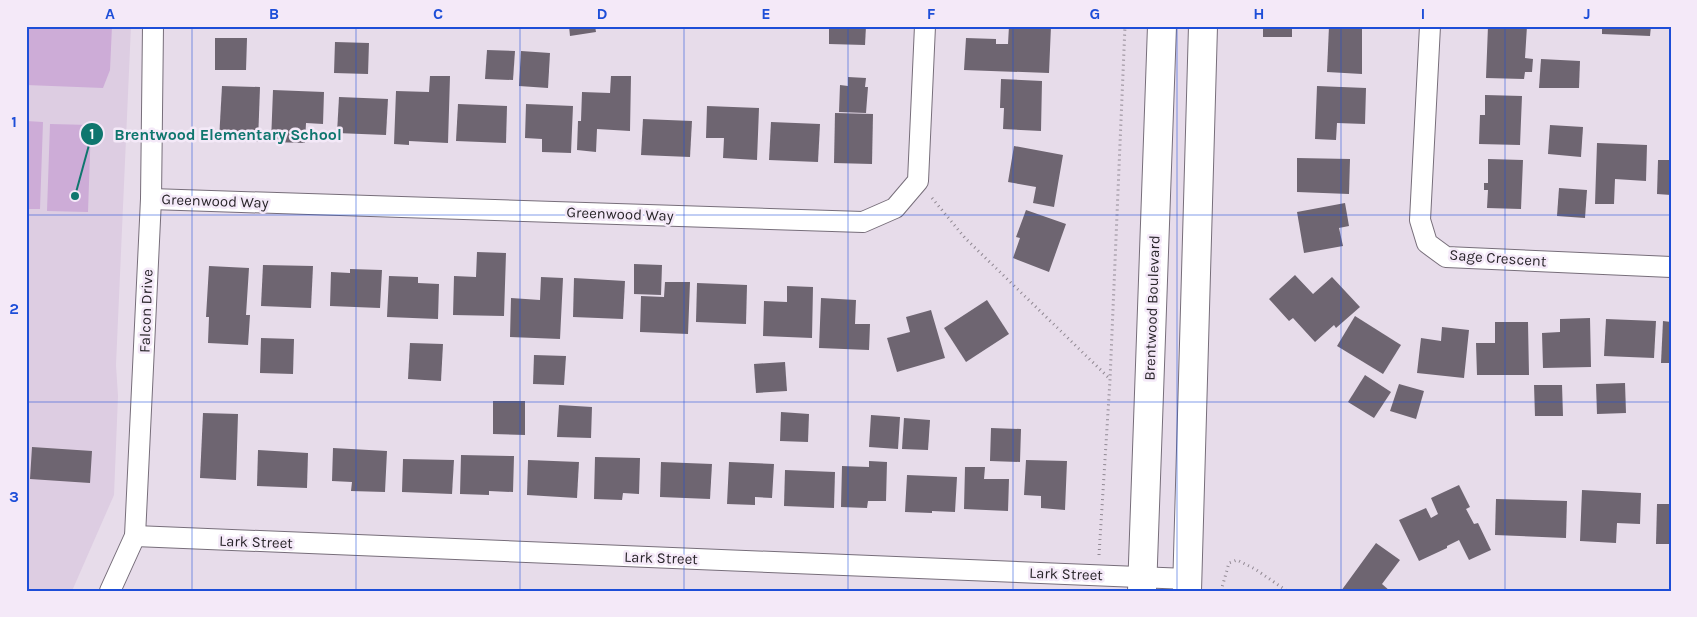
<svg xmlns="http://www.w3.org/2000/svg" width="1697" height="617" font-family="Karla,sans-serif">
  <style>
    .built { fill: #ddcde2 }
    .green { fill: #cdacd7 }
    .building { fill: #6e6571 }
    .lines { fill: none; stroke-linecap: round; stroke-linejoin: round }
    .minor-casing { stroke: #776e7a; stroke-width: 22 }
    .secondary-casing { stroke: #776e7a; stroke-width: 30 }
    .path { stroke: #908892; stroke-width: 3; stroke-dasharray: 1 4; stroke-linecap: butt }
    .minor { stroke: #fff; stroke-width: 20 }
    .secondary { stroke: #fff; stroke-width: 28 }
    .grid { fill: none; stroke: #1d4ed8; stroke-width: 1; stroke-opacity: 0.55 }
    .labels { text-anchor: middle; dominant-baseline: central; stroke-width: 5; stroke-linejoin: round; paint-order: stroke }
    .street-label { font-size: 15px; fill: #2a262b; stroke: #f4e9f8 }
    .leader { fill: none; stroke: #0f766e; stroke-width: 2 }
    .callout-dot { fill: #0f766e; stroke: #f4e9f8; stroke-width: 2 }
    .mark-label { font-size: 15px; text-anchor: middle; font-weight: bold; fill: #fff }
    .callout-label { font-size: 16px; text-anchor: middle; font-weight: bold; fill: #0f766e; stroke: #f4e9f8; stroke-width: 5; stroke-linejoin: round; paint-order: stroke }
    .neatline { fill: none; stroke: #1d4ed8; stroke-width: 2 }
    .grid-label { font-size: 16px; text-anchor: middle; font-weight: bold; fill: #1d4ed8 }
  </style>
  <rect width="100%" height="100%" fill="#e7dcea"/>
  <path class="built" d="M26,26H131L116,365L118,396L114,495L72,591H26Z"/>
  <g class="green">
    <path d="M26,26H112L110,70L103,88L26,85Z"/>
    <path d="M26,121L43,122L40,209H26Z"/>
    <path d="M50,124L91,125L88,212L47,211Z"/>
  </g>
  <g class="building">
    <path d="M569,26H595L596,32L570,36Z"/>
    <path d="M829,26H866L865,45L829,44Z"/>
    <path d="M1009,26H1051L1049,73L964,70L966,38L996,39V44H1008Z"/>
    <rect x="1263" y="26" width="29" height="11"/>
    <path d="M1329,26H1362V74L1327,72Z"/>
    <path d="M1488,26H1527L1525,58L1533,59L1532,72H1525L1524,79L1486,78Z"/>
    <path d="M1602,26H1651L1650,36L1602,34Z"/>
    <path d="M215,38H247L246,70H215Z"/>
    <path d="M335,42L369,43L368,74L334,73Z"/>
    <path d="M487,50L515,51L513,80L485,79Z"/>
    <path d="M521,51L550,53L548,88L519,86Z"/>
    <path d="M1541,59L1580,61L1579,88H1539Z"/>
    <path d="M430,76H450L448,143L409,141V145L394,144L396,91L429,92Z"/>
    <path d="M611,76H631L630,131L597,129L596,152L577,150L578,121H581L582,92L610,93Z"/>
    <path d="M848,77L866,78L865,87H868L866,113L839,112L840,85L848,86Z"/>
    <path d="M1001,79L1042,81L1041,131L1003,129L1004,108H1000Z"/>
    <path d="M222,86L260,87L258,142L219,140Z"/>
    <path d="M1317,86L1366,88L1365,124L1337,123L1336,140L1315,139Z"/>
    <path d="M273,90L324,92L323,124L306,123L305,143L271,142Z"/>
    <path d="M1485,95L1522,96L1520,145L1479,144L1480,115H1485Z"/>
    <path d="M339,97L388,99L386,135L337,133Z"/>
    <path d="M458,104L507,106L506,143L456,141Z"/>
    <path d="M526,104L573,106L571,153L542,152V139L525,138Z"/>
    <path d="M707,106L759,108L757,160L723,158L724,138H706Z"/>
    <path d="M835,113L873,114L872,164L834,163Z"/>
    <path d="M643,119L692,121L690,157L641,155Z"/>
    <path d="M771,122L820,124L818,162L769,160Z"/>
    <path d="M1550,125L1583,127L1581,157L1548,154Z"/>
    <path d="M1597,143L1647,145L1646,181L1615,179L1614,204H1595Z"/>
    <path d="M1014,146L1063,155L1054,207L1033,203L1036,187L1008,182Z"/>
    <path d="M1297,158L1350,159L1349,194L1297,192Z"/>
    <path d="M1488,159L1523,160L1521,209L1487,208L1488,190H1484V183H1488Z"/>
    <path d="M1658,160H1671V195L1657,194Z"/>
    <path d="M1559,188L1587,190L1585,218L1557,216Z"/>
    <path d="M1345,203L1349,226L1339,228L1343,246L1304,253L1297,212Z"/>
    <path d="M1026,210L1066,224L1049,272L1013,258L1020,238L1016,237Z"/>
    <path d="M477,252L506,253L504,316L453,315L454,276L476,277Z"/>
    <path d="M634,264L662,265L661,295L634,294Z"/>
    <path d="M263,265L313,266L311,308L261,306Z"/>
    <path d="M209,266L249,268L246,315H250L248,345L208,343L209,317H206Z"/>
    <path d="M350,269L382,270L380,308L330,306L331,272L350,273Z"/>
    <path d="M1295,275L1313,294L1332,277L1360,307L1336,328L1334,325L1315,342L1293,318L1289,321L1269,299Z"/>
    <path d="M389,276L418,277V283L439,284L438,319L387,317Z"/>
    <path d="M541,277L563,278L560,339L510,337L511,298L540,300Z"/>
    <path d="M574,278L625,281L623,319L573,317Z"/>
    <path d="M665,282H690L688,334L640,332L641,296L664,297Z"/>
    <path d="M697,283L747,285L746,324L696,322Z"/>
    <path d="M787,286L813,287L812,338L763,336L764,301L787,302Z"/>
    <path d="M821,298L856,300L855,324H870L869,350L819,348Z"/>
    <path d="M987,300L1009,334L966,362L944,328Z"/>
    <path d="M931,310L945,358L897,372L887,338L910,332L906,317Z"/>
    <path d="M1355,316L1401,345L1383,374L1337,346Z"/>
    <path d="M1590,318L1591,367L1543,368L1542,333L1560,332V319Z"/>
    <path d="M1606,319L1656,321L1654,358L1604,356Z"/>
    <path d="M1663,321L1671,322V363H1661Z"/>
    <path d="M1495,322H1528L1529,375H1477L1476,343H1495Z"/>
    <path d="M1442,327L1469,330L1464,378L1417,373L1421,338L1441,341Z"/>
    <path d="M261,338L294,339L293,374L260,373Z"/>
    <path d="M410,343L443,344L441,381L408,379Z"/>
    <path d="M534,355L566,356L564,385L533,384Z"/>
    <path d="M785,362L787,391L756,393L754,364Z"/>
    <path d="M1365,375L1391,392L1374,418L1348,402Z"/>
    <path d="M1625,383L1626,413L1597,414L1596,384Z"/>
    <path d="M1399,384L1424,391L1416,419L1390,411Z"/>
    <path d="M1534,385H1562L1563,416H1535Z"/>
    <path d="M493,401H525V435L493,434Z"/>
    <path d="M559,405L592,407L591,438L557,437Z"/>
    <path d="M781,412L809,414L808,442L780,441Z"/>
    <path d="M203,413L238,414L236,480L200,478Z"/>
    <path d="M871,415L900,417L898,449L869,447Z"/>
    <path d="M904,418L930,420L928,450L902,449Z"/>
    <path d="M991,428L1021,429L1020,462L990,461Z"/>
    <path d="M32,447L92,451L90,483L30,479Z"/>
    <path d="M333,448L387,451L385,492L351,491L352,482L332,481Z"/>
    <path d="M258,450L308,453L307,488L257,486Z"/>
    <path d="M461,455L514,456L513,492L489,491V495L460,494Z"/>
    <path d="M595,457L640,458L639,494L623,493L622,500L594,499Z"/>
    <path d="M403,459L454,460L452,494L402,492Z"/>
    <path d="M528,460L579,462L577,498L527,495Z"/>
    <path d="M1026,460L1067,461L1065,510L1041,508V496L1024,495Z"/>
    <path d="M869,461L887,462L886,501H868L867,508L841,507L842,466L869,467Z"/>
    <path d="M661,462L712,464L710,499L660,497Z"/>
    <path d="M729,462L774,464L772,498L755,497V505L727,504Z"/>
    <path d="M965,467H985L984,479H1009L1008,511L964,509Z"/>
    <path d="M785,470L835,472L834,508L784,506Z"/>
    <path d="M907,475L957,477L955,512L932,511V513L905,512Z"/>
    <path d="M1459,485L1470,507L1466,509L1474,524L1478,523L1491,550L1469,560L1459,540L1447,546V548L1419,561L1399,520L1426,508L1431,518L1438,514L1431,498Z"/>
    <path d="M1582,490L1641,493L1640,524L1617,523L1616,543L1580,541Z"/>
    <path d="M1496,499L1567,501L1566,538L1495,535Z"/>
    <path d="M1657,504H1671V544H1656Z"/>
    <path d="M1376,543L1400,560L1382,584L1390,591H1341Z"/>
  </g>
  <g class="lines">
    <defs>
      <g id="minor">
        <path d="M1430,26L1420,220L1427,243L1446,257L1671,267"/>
        <path d="M151,199L863,222L895,208L918,181L925,26"/>
        <path d="M135,536L1187,579"/>
        <path d="M110,591L135,536L151,199L153,26"/>
      </g>
      <g id="secondary">
        <path d="M1142,591L1162,26"/>
        <path d="M1187,591L1203,26"/>
      </g>
    </defs>
    <use href="#minor" class="minor-casing"/>
    <use href="#secondary" class="secondary-casing"/>
    <g class="path">
      <path d="M932,198L965,238L1110,379"/>
      <path d="M1099,555L1110,380L1125,26"/>
      <path d="M1221,591L1229,563L1237,560L1255,569L1287,591"/>
    </g>
    <use href="#minor" class="minor"/>
    <use href="#secondary" class="secondary"/>
  </g>
  <path class="grid" d="M192,26V591M356,26V591M520,26V591M684,26V591M848,26V591M1013,26V591M1177,26V591M1341,26V591M1505,26V591M26,215H1671M26,402H1671"/>
  <g class="labels">
    <g class="street-label">
      <text transform="translate(215 201) rotate(2)">Greenwood Way</text>
      <text transform="translate(620 214) rotate(2)">Greenwood Way</text>
      <text transform="translate(1498 258) rotate(4)">Sage Crescent</text>
      <text transform="translate(1152 308) rotate(-88)">Brentwood Boulevard</text>
      <text transform="translate(146 311) rotate(-88)">Falcon Drive</text>
      <text transform="translate(256 542) rotate(2)">Lark Street</text>
      <text transform="translate(661 558) rotate(2)">Lark Street</text>
      <text transform="translate(1066 574) rotate(2)">Lark Street</text>
    </g>
  </g>
  <path class="leader" d="M75 196L92 134"/>
  <g class="callout-dot">
    <circle cx="75" cy="196" r="5"/>
    <circle cx="92" cy="134" r="12"/>
  </g>
  <g class="mark-label">
    <text x="92" y="139">1</text>
  </g>
  <g class="callout-label">
    <text x="228" y="140">Brentwood Elementary School</text>
  </g>
  <rect width="1697" height="617" fill="none" stroke="#f4e9f8" stroke-width="55"/>
  <rect x="28" y="28" width="1642" height="562" class="neatline"/>
  <g class="grid-label">
    <text x="110" y="19">A</text>
    <text x="274" y="19">B</text>
    <text x="438" y="19">C</text>
    <text x="602" y="19">D</text>
    <text x="766" y="19">E</text>
    <text x="931" y="19">F</text>
    <text x="1095" y="19">G</text>
    <text x="1259" y="19">H</text>
    <text x="1423" y="19">I</text>
    <text x="1587" y="19">J</text>
    <text x="14" y="127">1</text>
    <text x="14" y="314">2</text>
    <text x="14" y="502">3</text>
  </g>
</svg>
